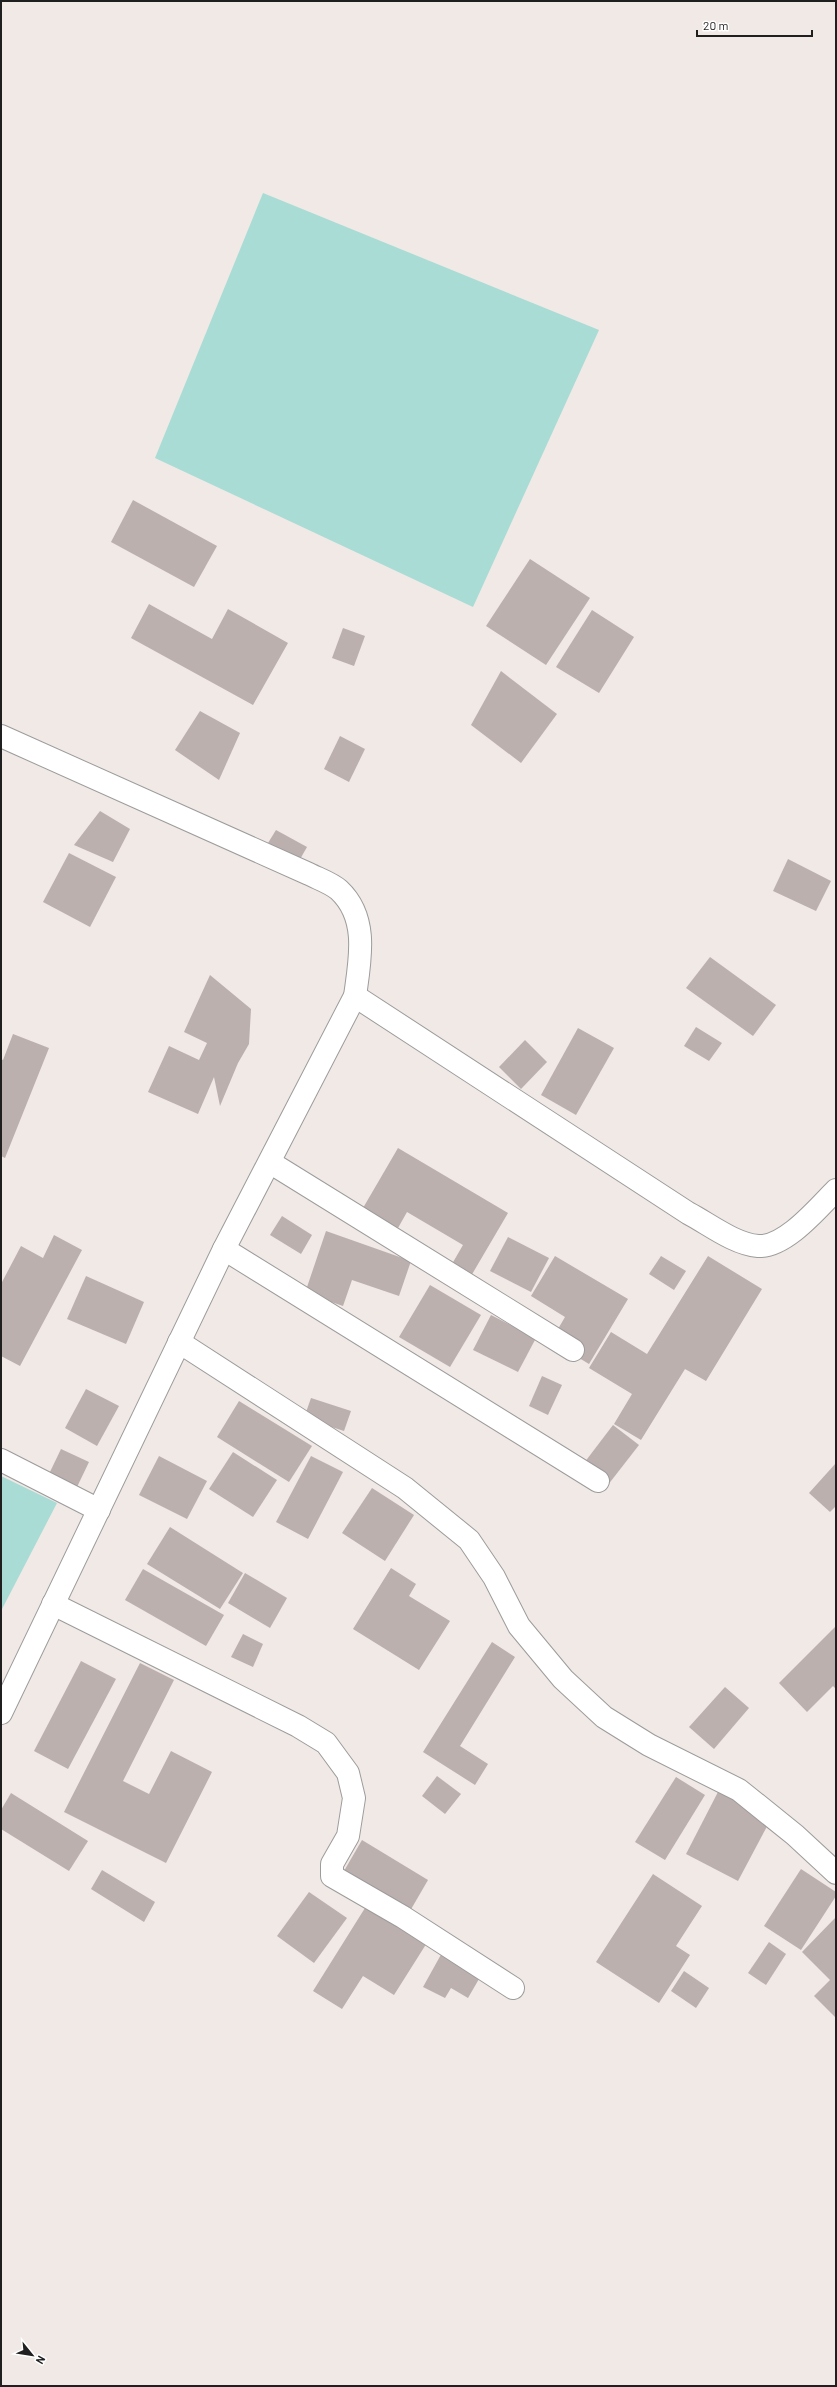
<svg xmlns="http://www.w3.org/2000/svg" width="837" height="2387" font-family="Barlow,sans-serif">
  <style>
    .water { fill: #a8dcd5 }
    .building { fill: #bcb0af }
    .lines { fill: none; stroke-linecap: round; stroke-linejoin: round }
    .minor-casing { stroke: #9c9c9c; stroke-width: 24 }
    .minor { stroke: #fff; stroke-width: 22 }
  </style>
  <rect width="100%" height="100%" fill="#f0e9e6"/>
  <g class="water">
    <path d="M263,193L599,330L473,607L155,458Z"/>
    <path d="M1,1476L57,1503L1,1611Z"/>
  </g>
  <g class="building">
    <path d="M133,500L217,546L194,587L111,542Z"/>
    <path d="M530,559L590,598L546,665L486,626Z"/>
    <path d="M149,604L212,639L228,609L288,643L253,705L131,638Z"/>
    <path d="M592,610L634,637L599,693L556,667Z"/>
    <path d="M343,628L365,636L354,666L332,658Z"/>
    <path d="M501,671L557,714L521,763L471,725Z"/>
    <path d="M200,711L240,733L219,780L175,750Z"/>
    <path d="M340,736L365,749L349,782L324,769Z"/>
    <path d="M100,811L130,829L113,862L74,845Z"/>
    <path d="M276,830L307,847L299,861L268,843Z"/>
    <path d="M69,853L116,877L90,927L43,902Z"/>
    <path d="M788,859L831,881L816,911L773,891Z"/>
    <path d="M710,957L776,1005L753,1036L686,988Z"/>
    <path d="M210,975L251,1009L249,1044L238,1063L220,1106L214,1077L198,1114L148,1092L169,1046L199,1060L207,1043L184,1032Z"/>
    <path d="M696,1027L722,1043L709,1061L684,1046Z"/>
    <path d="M578,1028L614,1048L576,1115L541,1095Z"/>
    <path d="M13,1034L49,1048L5,1158L1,1156V1059L3,1060Z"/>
    <path d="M525,1040L547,1062L521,1089L499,1067Z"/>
    <path d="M398,1148L508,1213L464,1288L445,1276L463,1245L407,1212L398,1228L363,1208Z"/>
    <path d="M282,1216L312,1235L301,1254L270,1235Z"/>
    <path d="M326,1231L411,1261L399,1296L352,1280L343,1306L305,1293Z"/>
    <path d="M54,1235L82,1250L20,1366L1,1356V1284L21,1246L43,1258Z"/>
    <path d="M508,1237L549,1258L531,1292L490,1271Z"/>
    <path d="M555,1256L628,1299L589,1364L551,1341L565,1317L531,1296Z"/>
    <path d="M661,1256L686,1271L674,1290L649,1274Z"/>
    <path d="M708,1256L762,1289L706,1381L685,1369L641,1440L614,1424L632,1394L589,1368L611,1332L647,1354Z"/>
    <path d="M86,1276L144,1302L126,1344L67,1319Z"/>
    <path d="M430,1285L481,1315L450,1367L399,1337Z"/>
    <path d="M491,1315L536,1338L518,1372L473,1350Z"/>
    <path d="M542,1376L562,1385L548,1415L529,1406Z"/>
    <path d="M86,1389L119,1406L97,1446L65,1428Z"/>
    <path d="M311,1398L351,1411L344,1431L304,1418Z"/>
    <path d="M239,1401L312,1446L289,1482L217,1437Z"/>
    <path d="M613,1425L639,1445L604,1490L578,1471Z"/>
    <path d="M61,1449L89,1462L77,1487L49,1474Z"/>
    <path d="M233,1452L277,1480L253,1517L209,1489Z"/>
    <path d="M159,1456L207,1481L187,1519L139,1495Z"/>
    <path d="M311,1456L343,1472L308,1539L276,1522Z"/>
    <path d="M836,1463V1506L830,1512L809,1493Z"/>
    <path d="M372,1488L414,1515L385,1561L342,1533Z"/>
    <path d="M170,1527L243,1573L220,1609L147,1564Z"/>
    <path d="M391,1568L416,1584L409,1596L450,1621L419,1670L353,1629Z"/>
    <path d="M143,1569L224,1615L206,1646L125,1600Z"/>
    <path d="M245,1573L287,1598L270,1628L228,1603Z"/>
    <path d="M836,1626V1689L833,1686L807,1712L779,1683Z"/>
    <path d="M243,1634L263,1644L253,1667L231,1657Z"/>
    <path d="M492,1642L515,1657L460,1746L488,1764L475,1785L423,1752Z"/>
    <path d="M81,1661L116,1679L68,1769L34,1751Z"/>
    <path d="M140,1663L174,1680L123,1781L149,1794L171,1751L212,1772L166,1863L64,1812Z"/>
    <path d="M725,1687L749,1708L714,1749L689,1727Z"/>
    <path d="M437,1776L461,1794L445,1814L422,1796Z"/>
    <path d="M676,1777L705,1795L665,1860L635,1842Z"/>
    <path d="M719,1790L772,1817L738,1881L686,1854Z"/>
    <path d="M11,1793L88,1841L69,1871L1,1829V1810Z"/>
    <path d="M362,1840L428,1880L410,1911L344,1871Z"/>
    <path d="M801,1869L836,1892V1896L801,1950L764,1926Z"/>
    <path d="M102,1870L155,1902L144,1922L91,1889Z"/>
    <path d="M653,1874L702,1906L676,1946L690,1955L659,2003L596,1962Z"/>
    <path d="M309,1892L347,1918L314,1963L277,1936Z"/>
    <path d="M370,1900L430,1938L394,1995L363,1976L342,2009L313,1991Z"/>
    <path d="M836,1917V2016L835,2017L814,1996L830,1980L802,1952Z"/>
    <path d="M769,1942L786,1954L766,1985L748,1973Z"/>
    <path d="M443,1951L483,1972L468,1998L451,1988L445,1998L423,1987Z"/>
    <path d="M684,1971L709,1988L696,2008L671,1991Z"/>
  </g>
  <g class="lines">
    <defs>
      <g id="minor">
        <path d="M1,736L309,874C319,879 331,883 339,890C369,918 360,960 355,996L224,1249L1,1713"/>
        <path d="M355,996L688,1213C709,1224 734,1244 758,1246C785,1248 818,1208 836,1190"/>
        <path d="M271,1163L573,1350"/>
        <path d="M224,1249L598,1481"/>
        <path d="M179,1342L405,1488L469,1540L494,1577L519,1626L563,1679L604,1717L649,1745L739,1790L795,1835L836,1873"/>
        <path d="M1,1460L99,1510"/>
        <path d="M53,1604L298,1726L326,1743L348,1773L354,1798L348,1836L332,1864V1876L403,1917L513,1988"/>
      </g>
    </defs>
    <use href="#minor" class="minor-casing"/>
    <use href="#minor" class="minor"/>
  </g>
  <rect width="837" height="2387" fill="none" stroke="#1f1f1f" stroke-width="4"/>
  <g transform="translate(32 2355) rotate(120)" stroke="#ffffff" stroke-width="3" paint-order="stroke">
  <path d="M0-3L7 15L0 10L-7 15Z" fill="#1f1f1f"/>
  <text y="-6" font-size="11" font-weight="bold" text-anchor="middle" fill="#1f1f1f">N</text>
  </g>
  <path d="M697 30v6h115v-6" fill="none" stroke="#1f1f1f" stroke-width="2"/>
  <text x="703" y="30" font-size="12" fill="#1f1f1f" stroke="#ffffff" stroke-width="3" paint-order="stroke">20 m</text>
</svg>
